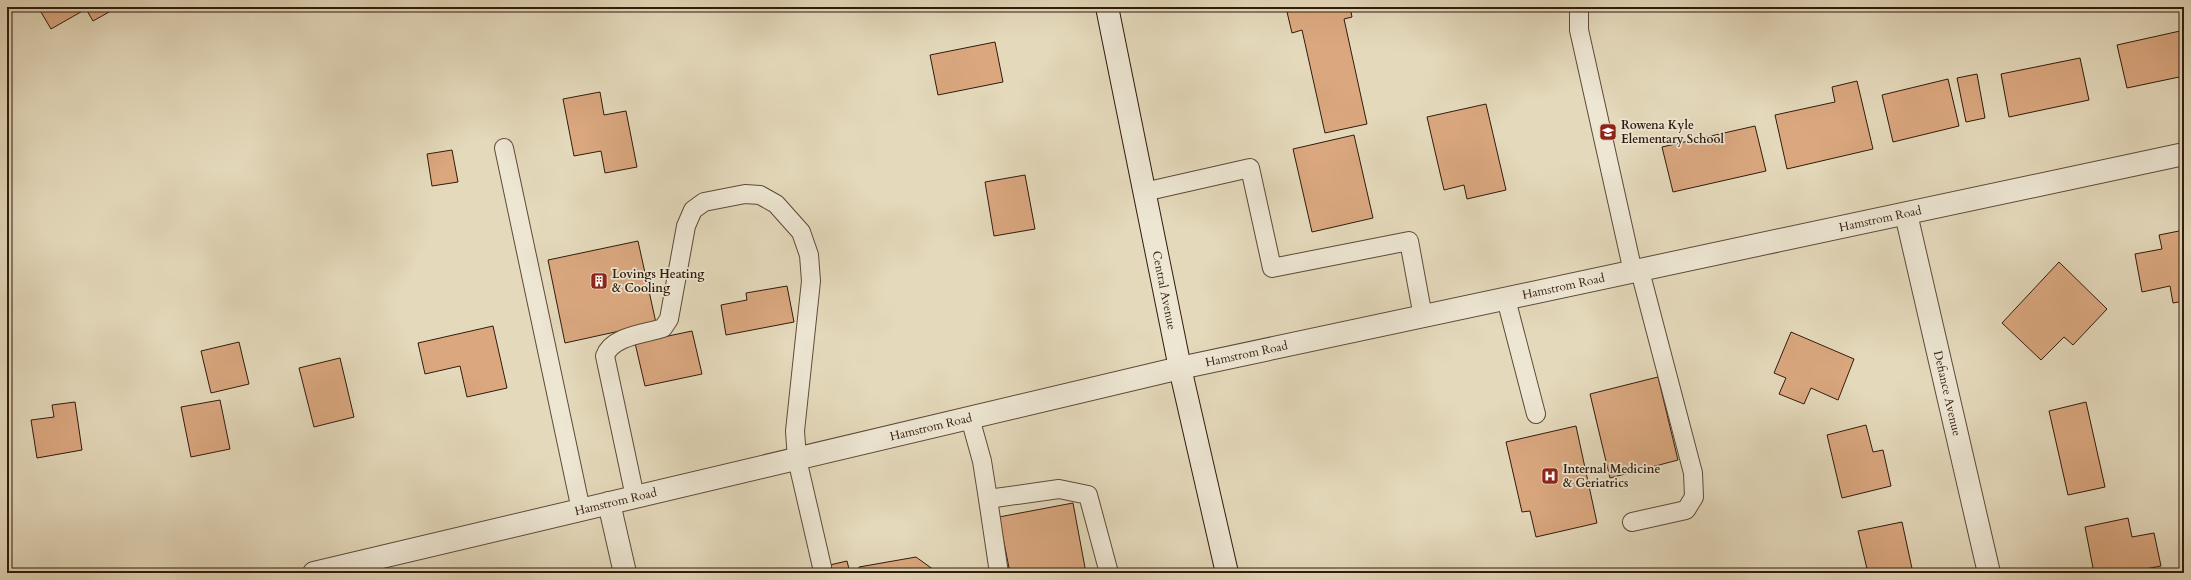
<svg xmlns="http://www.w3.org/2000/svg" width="2191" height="580" font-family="Cardo,serif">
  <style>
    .building { fill: #daa77f; stroke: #311b0c }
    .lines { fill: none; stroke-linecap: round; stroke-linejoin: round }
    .service-casing { stroke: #5e4a38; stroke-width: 20 }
    .minor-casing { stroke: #5e4a38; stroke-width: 24 }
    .tertiary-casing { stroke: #5e4a38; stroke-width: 24 }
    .secondary-casing { stroke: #311b0c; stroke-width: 24 }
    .service { stroke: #ede6d3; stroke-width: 18 }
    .minor { stroke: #ede6d3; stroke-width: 22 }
    .tertiary { stroke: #ede6d3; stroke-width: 22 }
    .secondary { stroke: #ede6d3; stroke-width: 22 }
    .labels { text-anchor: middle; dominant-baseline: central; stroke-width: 3.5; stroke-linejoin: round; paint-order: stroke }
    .poi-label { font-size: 12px; font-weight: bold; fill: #311b0c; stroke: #ede6d3; text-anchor: start }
    .street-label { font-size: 12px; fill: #311b0c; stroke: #ede6d3 }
  </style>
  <rect width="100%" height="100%" fill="#e4d9bb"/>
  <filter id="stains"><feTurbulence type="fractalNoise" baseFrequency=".005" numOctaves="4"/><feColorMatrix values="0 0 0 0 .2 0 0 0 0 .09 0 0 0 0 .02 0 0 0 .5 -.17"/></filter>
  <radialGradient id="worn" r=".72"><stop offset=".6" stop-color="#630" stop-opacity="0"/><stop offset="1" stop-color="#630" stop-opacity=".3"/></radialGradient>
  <g class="building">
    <path d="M38,7H118L93,21L86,9L51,29Z"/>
    <path d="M1308,7H1350L1352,17L1344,19L1367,124L1325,133L1302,30L1292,33L1287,12Z"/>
    <path d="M2180,31L2184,51V76L2127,88L2117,45Z"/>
    <path d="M995,42L1003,82L938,95L930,55Z"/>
    <path d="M2080,58L2089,100L2009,117L2001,74Z"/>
    <path d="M1977,74L1985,118L1966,122L1957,78Z"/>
    <path d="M1948,79L1959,126L1893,142L1882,95Z"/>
    <path d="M1857,81L1873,149L1787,169L1775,115L1835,102L1832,87Z"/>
    <path d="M600,92L604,115L626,111L637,167L605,173L601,151L574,156L563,99Z"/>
    <path d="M1486,104L1506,190L1467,199L1464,185L1444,190L1427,117Z"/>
    <path d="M1755,126L1766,171L1673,192L1662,147Z"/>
    <path d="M1354,135L1373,218L1312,232L1293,149Z"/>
    <path d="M452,150L458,182L432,186L427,154Z"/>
    <path d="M1025,175L1035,229L994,236L985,182Z"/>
    <path d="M2184,230V301L2173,303L2170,286L2142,292L2135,254L2162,249L2159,235Z"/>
    <path d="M638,241L656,323L565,343L548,260Z"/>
    <path d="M2059,262L2107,309L2073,345L2064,337L2041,360L2002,323Z"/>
    <path d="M787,286L794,322L726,335L721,305L747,300L746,293Z"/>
    <path d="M493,326L507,388L467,397L460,366L425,374L418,343Z"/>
    <path d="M692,331L702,374L645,386L635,343Z"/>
    <path d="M1791,332L1854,359L1838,400L1811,388L1804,404L1779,394L1786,378L1774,373Z"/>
    <path d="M239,342L249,384L211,393L201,351Z"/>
    <path d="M340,358L354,417L314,427L299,368Z"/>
    <path d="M1658,377L1678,460L1610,478L1590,394Z"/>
    <path d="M220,400L230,449L191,457L181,407Z"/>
    <path d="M75,402L82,450L37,458L31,420L54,417L52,405Z"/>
    <path d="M2086,402L2105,487L2068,495L2049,411Z"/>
    <path d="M1866,425L1873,452L1883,450L1891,486L1842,498L1827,435Z"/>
    <path d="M1576,426L1597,523L1536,537L1530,511L1522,512L1506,442Z"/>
    <path d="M1073,503L1086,573H1010L999,517Z"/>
    <path d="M2128,518L2132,537L2154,533L2161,566L2140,570V573H2094L2085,527Z"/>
    <path d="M1902,522L1913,573H1868L1858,531Z"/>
    <path d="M916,557L934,570V573H860L859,567Z"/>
    <path d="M847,561L850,573H808V570Z"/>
  </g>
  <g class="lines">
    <defs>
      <g id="service">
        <path d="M1579,7V30L1633,272"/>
        <path d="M504,148L581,510"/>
        <path d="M1144,192L1250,168L1272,268L1409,241L1423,317"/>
        <path d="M1506,299L1536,414"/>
        <path d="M970,418L982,461L988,499L1059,489L1088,495L1109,573"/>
        <path d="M635,497L605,356C612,336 644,334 663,328L669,319L686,226L693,210L704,202L745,194L760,195L776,204L801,232L809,255L811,281L795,431L797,459L822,567"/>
        <path d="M988,499L999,573"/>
        <path d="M1632,522L1686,510L1694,497L1693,473L1640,271"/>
      </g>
      <g id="minor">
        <path id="s1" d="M1906,214L1989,573"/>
        <path id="s2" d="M1180,368L2184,154"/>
        <path d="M609,503L625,573"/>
      </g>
      <g id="tertiary">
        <path id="s3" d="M314,573L1180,368"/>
      </g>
      <g id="secondary">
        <path id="s4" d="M1107,7L1180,368L1227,573"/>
      </g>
    </defs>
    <use href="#service" class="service-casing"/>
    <use href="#minor" class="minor-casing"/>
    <use href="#tertiary" class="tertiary-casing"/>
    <use href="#secondary" class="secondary-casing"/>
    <use href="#service" class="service"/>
    <use href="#minor" class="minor"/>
    <use href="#tertiary" class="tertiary"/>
    <use href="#secondary" class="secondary"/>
  </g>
  <defs>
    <symbol id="school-square" viewBox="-11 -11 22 22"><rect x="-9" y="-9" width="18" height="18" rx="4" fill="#8f2418" stroke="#ede6d3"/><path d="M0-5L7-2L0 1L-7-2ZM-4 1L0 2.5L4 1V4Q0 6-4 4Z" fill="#fff"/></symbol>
    <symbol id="building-square" viewBox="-11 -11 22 22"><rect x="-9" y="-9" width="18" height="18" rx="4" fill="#8f2418" stroke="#ede6d3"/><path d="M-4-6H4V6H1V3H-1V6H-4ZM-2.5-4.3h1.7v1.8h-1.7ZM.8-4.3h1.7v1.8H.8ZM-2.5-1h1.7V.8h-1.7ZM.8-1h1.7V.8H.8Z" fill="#fff"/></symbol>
    <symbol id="hospital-square" viewBox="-11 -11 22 22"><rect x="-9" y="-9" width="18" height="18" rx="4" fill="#8f2418" stroke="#ede6d3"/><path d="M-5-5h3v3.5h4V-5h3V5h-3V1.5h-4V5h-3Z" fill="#fff"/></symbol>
  </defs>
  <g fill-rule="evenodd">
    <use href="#school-square" x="1598" y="122" width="20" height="20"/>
    <use href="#building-square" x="589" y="271" width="20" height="20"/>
    <use href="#hospital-square" x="1540" y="466" width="20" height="20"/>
  </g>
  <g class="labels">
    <g class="poi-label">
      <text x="1621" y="125">Rowena Kyle<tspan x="1621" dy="14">Elementary School</tspan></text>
      <text x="612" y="274">Lovings Heating<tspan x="612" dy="14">&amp; Cooling</tspan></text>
      <text x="1563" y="469">Internal Medicine<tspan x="1563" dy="14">&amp; Geriatrics</tspan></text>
    </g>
    <g class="street-label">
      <text stroke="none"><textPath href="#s2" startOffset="716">Hamstrom Road</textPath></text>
      <text stroke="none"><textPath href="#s2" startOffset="392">Hamstrom Road</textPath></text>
      <text stroke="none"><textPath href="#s4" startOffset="289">Central Avenue</textPath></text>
      <text stroke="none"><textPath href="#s2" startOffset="68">Hamstrom Road</textPath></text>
      <text stroke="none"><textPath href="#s1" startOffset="184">Defiance Avenue</textPath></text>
      <text stroke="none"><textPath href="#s3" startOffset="634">Hamstrom Road</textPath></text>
      <text stroke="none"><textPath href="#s3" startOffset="310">Hamstrom Road</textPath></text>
    </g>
  </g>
  <rect width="2191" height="580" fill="none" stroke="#e4d9bb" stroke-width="24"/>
  <rect x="8" y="8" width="2175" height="564" fill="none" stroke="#311b0c" stroke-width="2"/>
  <rect x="12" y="12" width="2167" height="556" fill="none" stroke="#311b0c"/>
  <rect width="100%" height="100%" filter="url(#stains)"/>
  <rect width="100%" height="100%" fill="url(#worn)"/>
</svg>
